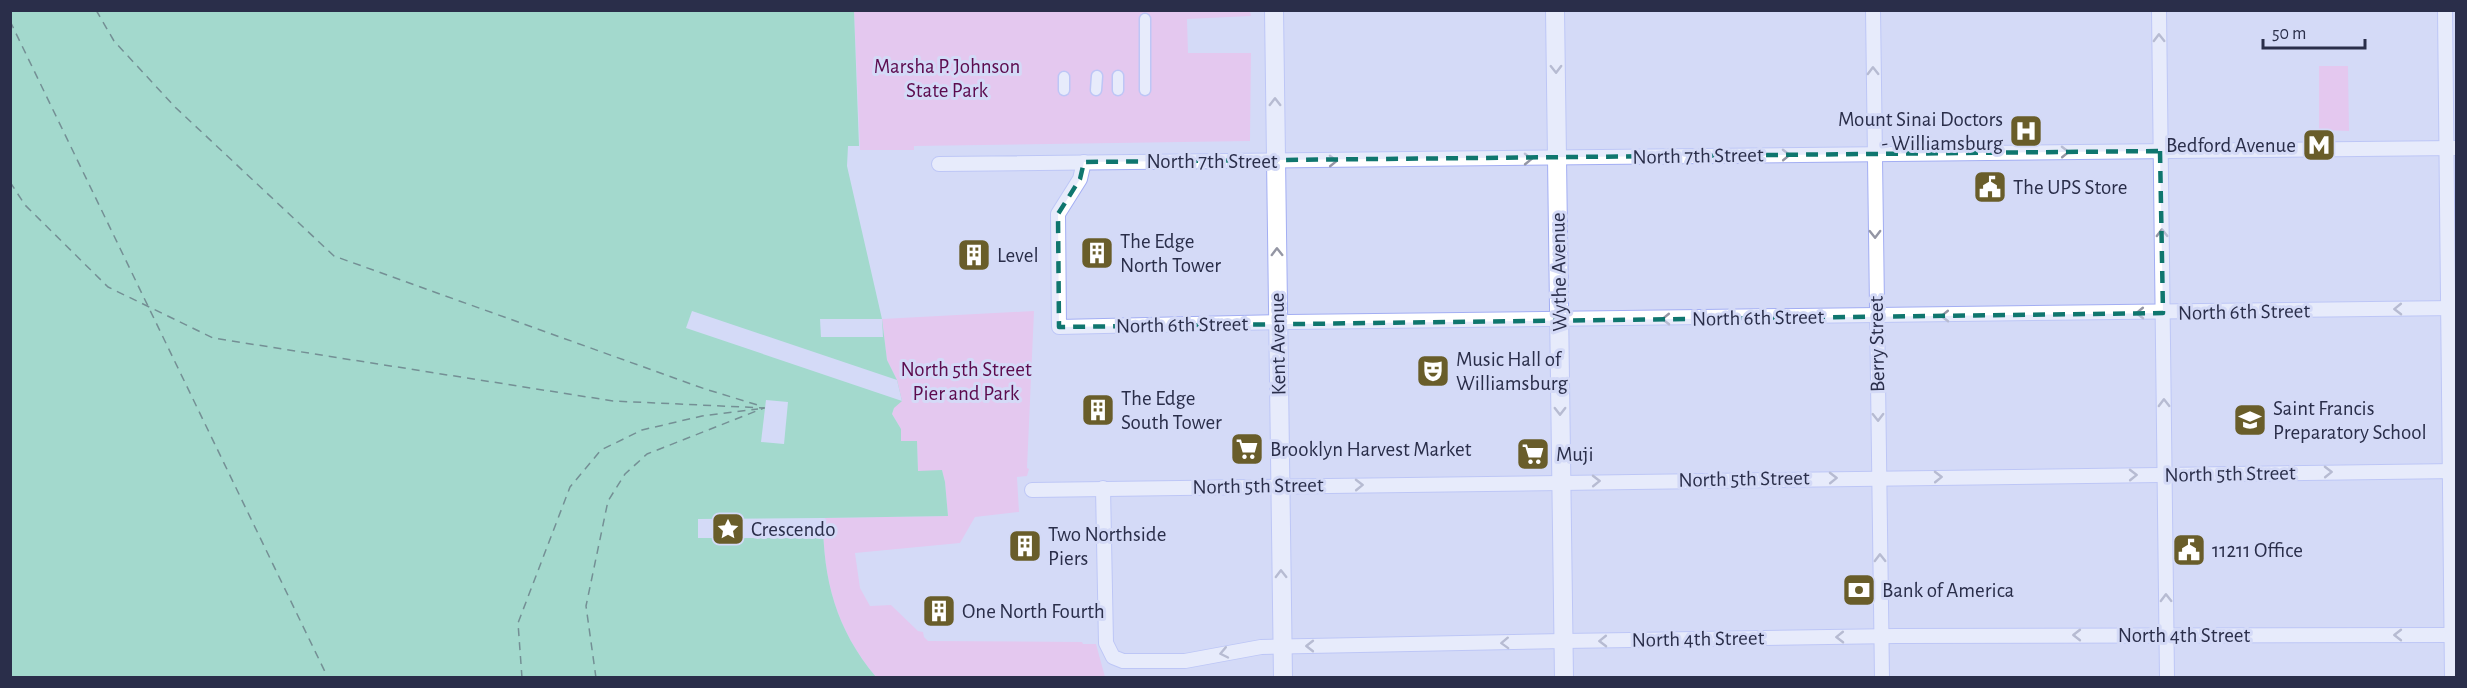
<svg xmlns="http://www.w3.org/2000/svg" width="2467" height="688" font-family="'Alegreya Sans',sans-serif">
  <style>
    .green { fill: #f8b1e5 }
    .water { fill: #68d899 }
    .pier { fill: #d4daf7 }
    .lines { fill: none; stroke-linecap: round; stroke-linejoin: round }
    .ferry { stroke: #02341d; stroke-width: 1.5; stroke-dasharray: 8 6; stroke-linecap: butt }
    .pedestrian-casing { stroke: #a3aef3; stroke-width: 13 }
    .minor-casing { stroke: #a3aef3; stroke-width: 16 }
    .secondary-casing { stroke: #a3aef3; stroke-width: 20 }
    .pedestrian { stroke: #fff; stroke-width: 10 }
    .minor { stroke: #fff; stroke-width: 14 }
    .secondary { stroke: #fff; stroke-width: 18 }
    .oneway { stroke: #9496a4 }
    .marked { fill: none; stroke: #0f766e; stroke-width: 4.5; stroke-dasharray: 12 8; stroke-linejoin: round }
    .labels { text-anchor: middle; dominant-baseline: central; stroke-width: 6; stroke-linejoin: round; paint-order: stroke }
    .park-label { font-size: 21px; fill: #5c0b4e; stroke: #d4daf7 }
    .poi-label { font-size: 21px; fill: #2a2e4a; stroke: #d4daf7; text-anchor: start }
    .street-label { font-size: 21px; fill: #2a2e4a; stroke: #d4daf7 }
  </style>
  <rect width="100%" height="100%" fill="#d4daf7"/>
  <g class="green">
    <path d="M854,11H1250L1251,16L1187,19L1188,53H1251L1250,141L914,146V150H860Z"/>
    <path d="M2319,66H2348L2349,131L2319,130Z"/>
    <path d="M1034,311L1027,468L1029,469L1027,476L1017,477L1019,512L975,517L960,543L855,553L860,588L870,606L891,605L918,631L923,632L924,637L928,641L1082,642L1083,644H1096L1105,677H876C836,629 823,580 823,518L948,516L945,482L942,470L918,472L917,441H901V429L892,414L894,408L897,380L887,360L882,319Z"/>
  </g>
  <path class="water" d="M10,11H854L859,146H848L847,166L882,319L887,360L897,380L902,401L894,408L892,414L901,429V441H917L918,471L942,470L945,482L948,516L823,518C823,580 836,629 876,677H11Z"/>
  <g class="pier">
    <path d="M692,311L897,380L902,401L686,328Z"/>
    <path d="M820,319H882L883,337H821Z"/>
    <path d="M766,400L788,402L784,444L761,442Z"/>
    <path d="M823,518V538H698V519Z"/>
  </g>
  <g class="lines">
    <g class="ferry">
      <path d="M96,10L114,41L175,107L334,256L705,389L761,406"/>
      <path d="M10,21L328,678"/>
      <path d="M10,182L25,205L108,287L213,338L613,401L765,408"/>
      <path d="M522,678L518,623L570,487L601,450L642,430L702,416L758,409"/>
      <path d="M596,678L586,606L608,501L625,474L647,454L764,408"/>
    </g>
    <defs>
      <g id="pedestrian">
        <path d="M1145,19V90"/>
        <path d="M1118,76V90"/>
        <path d="M1064,90V77"/>
        <path d="M1096,90L1097,76"/>
      </g>
      <g id="minor">
        <path d="M1873,10L1882,678"/>
        <path d="M2159,10L2167,678"/>
        <path d="M2445,10L2452,678"/>
        <path d="M1084,162L1080,179L1058,214L1059,327L1289,322L2456,308"/>
        <path d="M939,164L2456,148"/>
        <path d="M1103,488L1106,643L1113,657L1123,661H1185L1261,647L1564,641L1896,636L2456,635"/>
        <path d="M1032,490L2456,471"/>
      </g>
      <g id="secondary">
        <path d="M1274,10L1283,678"/>
        <path d="M1555,10L1564,678"/>
      </g>
    </defs>
    <use href="#pedestrian" class="pedestrian-casing"/>
    <use href="#minor" class="minor-casing"/>
    <use href="#secondary" class="secondary-casing"/>
    <use href="#pedestrian" class="pedestrian"/>
    <use href="#minor" class="minor"/>
    <use href="#secondary" class="secondary"/>
  </g>
  <defs><path id="oneway-chevron" d="M-2-3.5L2.5 0L-2 3.5" fill="none" stroke-width="1.6" stroke-linecap="round" stroke-linejoin="round" transform="scale(1.5)"/></defs>
  <g class="oneway">
    <use href="#oneway-chevron" transform="translate(2159 38) rotate(-91)"/>
    <use href="#oneway-chevron" transform="translate(1556 69) rotate(89)"/>
    <use href="#oneway-chevron" transform="translate(1873 71) rotate(-91)"/>
    <use href="#oneway-chevron" transform="translate(1275 102) rotate(-90)"/>
    <use href="#oneway-chevron" transform="translate(2065 152) rotate(-1)"/>
    <use href="#oneway-chevron" transform="translate(1786 155) rotate(-1)"/>
    <use href="#oneway-chevron" transform="translate(1528 159) rotate(-1)"/>
    <use href="#oneway-chevron" transform="translate(1333 161) rotate(-1)"/>
    <use href="#oneway-chevron" transform="translate(2162 233) rotate(-91)"/>
    <use href="#oneway-chevron" transform="translate(1875 234) rotate(89)"/>
    <use href="#oneway-chevron" transform="translate(1277 252) rotate(-91)"/>
    <use href="#oneway-chevron" transform="translate(2398 309) rotate(179)"/>
    <use href="#oneway-chevron" transform="translate(2140 313) rotate(179)"/>
    <use href="#oneway-chevron" transform="translate(1945 316) rotate(179)"/>
    <use href="#oneway-chevron" transform="translate(1666 319) rotate(179)"/>
    <use href="#oneway-chevron" transform="translate(2164 403) rotate(-91)"/>
    <use href="#oneway-chevron" transform="translate(1560 411) rotate(90)"/>
    <use href="#oneway-chevron" transform="translate(1878 417) rotate(89)"/>
    <use href="#oneway-chevron" transform="translate(2328 472) rotate(-1)"/>
    <use href="#oneway-chevron" transform="translate(2133 475) rotate(-1)"/>
    <use href="#oneway-chevron" transform="translate(1938 477) rotate(-1)"/>
    <use href="#oneway-chevron" transform="translate(1833 478) rotate(-1)"/>
    <use href="#oneway-chevron" transform="translate(1596 481) rotate(-1)"/>
    <use href="#oneway-chevron" transform="translate(1359 485) rotate(-1)"/>
    <use href="#oneway-chevron" transform="translate(1880 558) rotate(-91)"/>
    <use href="#oneway-chevron" transform="translate(1281 574) rotate(-91)"/>
    <use href="#oneway-chevron" transform="translate(2166 598) rotate(-91)"/>
    <use href="#oneway-chevron" transform="translate(2077 635) rotate(180)"/>
    <use href="#oneway-chevron" transform="translate(2398 635) rotate(-180)"/>
    <use href="#oneway-chevron" transform="translate(1840 637) rotate(179)"/>
    <use href="#oneway-chevron" transform="translate(1603 641) rotate(179)"/>
    <use href="#oneway-chevron" transform="translate(1505 643) rotate(178)"/>
    <use href="#oneway-chevron" transform="translate(1310 646) rotate(180)"/>
    <use href="#oneway-chevron" transform="translate(1224 653) rotate(168)"/>
  </g>
  <path d="M0 0H2467V688H0ZM2160,151L2163,313L1059,327L1058,214L1080,179L1084,162Z" fill="#d4daf7" fill-opacity=".55" fill-rule="evenodd"/>
  <path class="marked" d="M2160,151L2163,313L1059,327L1058,214L1080,179L1084,162Z"/>
  <defs>
    <symbol id="hospital-square" viewBox="-11 -11 22 22"><rect x="-9" y="-9" width="18" height="18" rx="4" fill="#695d2a" stroke="#d4daf7"/><path d="M-5-5h3v3.5h4V-5h3V5h-3V1.5h-4V5h-3Z" fill="#fff"/></symbol>
    <symbol id="metro-square" viewBox="-11 -11 22 22"><rect x="-9" y="-9" width="18" height="18" rx="4" fill="#695d2a" stroke="#d4daf7"/><path d="M-5.5 5V-5H-3L0 0L3-5H5.5V5H3V-.5L0 4L-3-.5V5Z" fill="#fff"/></symbol>
    <symbol id="civic-square" viewBox="-11 -11 22 22"><rect x="-9" y="-9" width="18" height="18" rx="4" fill="#695d2a" stroke="#d4daf7"/><path d="M-.6-6.5H3V-4.5H.6V-3L4-1V1h2V6H-6V1h2V-1L-.6-3ZM-1.2 2.5V6h2.4V2.5Z" fill="#fff"/></symbol>
    <symbol id="building-square" viewBox="-11 -11 22 22"><rect x="-9" y="-9" width="18" height="18" rx="4" fill="#695d2a" stroke="#d4daf7"/><path d="M-4-6H4V6H1V3H-1V6H-4ZM-2.5-4.3h1.7v1.8h-1.7ZM.8-4.3h1.7v1.8H.8ZM-2.5-1h1.7V.8h-1.7ZM.8-1h1.7V.8H.8Z" fill="#fff"/></symbol>
    <symbol id="theatre-square" viewBox="-11 -11 22 22"><rect x="-9" y="-9" width="18" height="18" rx="4" fill="#695d2a" stroke="#d4daf7"/><path d="M-5-5.5Q0-4 5-5.5V0Q5 5 0 6Q-5 5-5 0ZM-3.3-2.5H-1v1.5H-3.3ZM1-2.5H3.3v1.5H1ZM-2.8 1Q0 5.5 2.8 1Z" fill="#fff"/></symbol>
    <symbol id="school-square" viewBox="-11 -11 22 22"><rect x="-9" y="-9" width="18" height="18" rx="4" fill="#695d2a" stroke="#d4daf7"/><path d="M0-5L7-2L0 1L-7-2ZM-4 1L0 2.5L4 1V4Q0 6-4 4Z" fill="#fff"/></symbol>
    <symbol id="supermarket-square" viewBox="-11 -11 22 22"><rect x="-9" y="-9" width="18" height="18" rx="4" fill="#695d2a" stroke="#d4daf7"/><path d="M-6-5.5h2.5l.6 2H6L4.5 2H-2.5L-4.4-4H-6ZM-1.5 3.2a1.3 1.3 0 1 0 .1 0ZM3 3.2a1.3 1.3 0 1 0 .1 0Z" fill="#fff"/></symbol>
    <symbol id="sight-square" viewBox="-11 -11 22 22"><rect x="-9" y="-9" width="18" height="18" rx="4" fill="#695d2a" stroke="#d4daf7"/><path d="M0-6L1.8-2.2L6-1.7L2.9 1.2L3.7 5.4L0 3.3L-3.7 5.4L-2.9 1.2L-6-1.7L-1.8-2.2Z" fill="#fff"/></symbol>
    <symbol id="bank-square" viewBox="-11 -11 22 22"><rect x="-9" y="-9" width="18" height="18" rx="4" fill="#695d2a" stroke="#d4daf7"/><path d="M-6-4H6V4H-6ZM0-2.3a2.3 2.3 0 1 0 0 4.6a2.3 2.3 0 1 0 0-4.6Z" fill="#fff"/></symbol>
  </defs>
  <g fill-rule="evenodd">
    <use href="#hospital-square" x="2007" y="112" width="38" height="38"/>
    <use href="#metro-square" x="2300" y="126" width="38" height="38"/>
    <use href="#civic-square" x="1971" y="168" width="38" height="38"/>
    <use href="#building-square" x="1078" y="234" width="38" height="38"/>
    <use href="#building-square" x="955" y="236" width="38" height="38"/>
    <use href="#theatre-square" x="1414" y="352" width="38" height="38"/>
    <use href="#building-square" x="1079" y="391" width="38" height="38"/>
    <use href="#school-square" x="2231" y="401" width="38" height="38"/>
    <use href="#supermarket-square" x="1228" y="430" width="38" height="38"/>
    <use href="#supermarket-square" x="1514" y="435" width="38" height="38"/>
    <use href="#sight-square" x="709" y="510" width="38" height="38"/>
    <use href="#building-square" x="1006" y="527" width="38" height="38"/>
    <use href="#civic-square" x="2170" y="531" width="38" height="38"/>
    <use href="#bank-square" x="1840" y="571" width="38" height="38"/>
    <use href="#building-square" x="920" y="592" width="38" height="38"/>
  </g>
  <g class="labels">
    <g class="park-label">
      <text x="947" y="66">Marsha P. Johnson<tspan x="947" dy="24">State Park</tspan></text>
      <text x="966" y="369">North 5th Street<tspan x="966" dy="24">Pier and Park</tspan></text>
    </g>
    <g class="poi-label">
      <text x="2003" y="119" text-anchor="end">Mount Sinai Doctors<tspan x="2003" dy="24">- Williamsburg</tspan></text>
      <text x="2296" y="145" text-anchor="end">Bedford Avenue</text>
      <text x="2013" y="187">The UPS Store</text>
      <text x="1120" y="241">The Edge<tspan x="1120" dy="24">North Tower</tspan></text>
      <text x="997" y="255">Level</text>
      <text x="1456" y="359">Music Hall of<tspan x="1456" dy="24">Williamsburg</tspan></text>
      <text x="1121" y="398">The Edge<tspan x="1121" dy="24">South Tower</tspan></text>
      <text x="2273" y="408">Saint Francis<tspan x="2273" dy="24">Preparatory School</tspan></text>
      <text x="1270" y="449">Brooklyn Harvest Market</text>
      <text x="1556" y="454">Muji</text>
      <text x="751" y="529">Crescendo</text>
      <text x="1048" y="534">Two Northside<tspan x="1048" dy="24">Piers</tspan></text>
      <text x="2212" y="550">11211 Office</text>
      <text x="1882" y="590">Bank of America</text>
      <text x="962" y="611">One North Fourth</text>
    </g>
    <g class="street-label">
      <text transform="translate(1698 156) rotate(-1)">North 7th Street</text>
      <text x="1212" y="161">North 7th Street</text>
      <text transform="translate(1559 272) rotate(-91)">Wythe Avenue</text>
      <text transform="translate(2244 312) rotate(-1)">North 6th Street</text>
      <text transform="translate(1758 318) rotate(-1)">North 6th Street</text>
      <text transform="translate(1182 325) rotate(-1)">North 6th Street</text>
      <text transform="translate(1278 344) rotate(-91)">Kent Avenue</text>
      <text transform="translate(1877 344) rotate(-91)">Berry Street</text>
      <text transform="translate(2230 474) rotate(-1)">North 5th Street</text>
      <text transform="translate(1744 479) rotate(-1)">North 5th Street</text>
      <text transform="translate(1258 486) rotate(-1)">North 5th Street</text>
      <text x="2184" y="635">North 4th Street</text>
      <text transform="translate(1698 639) rotate(-1)">North 4th Street</text>
    </g>
  </g>
  <rect width="2467" height="688" fill="none" stroke="#2a2e4a" stroke-width="24"/>
  <path d="M2263 39v9h102v-9" fill="none" stroke="#2a2e4a" stroke-width="3"/>
  <text x="2272" y="39" font-size="18" fill="#2a2e4a" stroke="#d4daf7" stroke-width="4.5" paint-order="stroke">50 m</text>
</svg>
